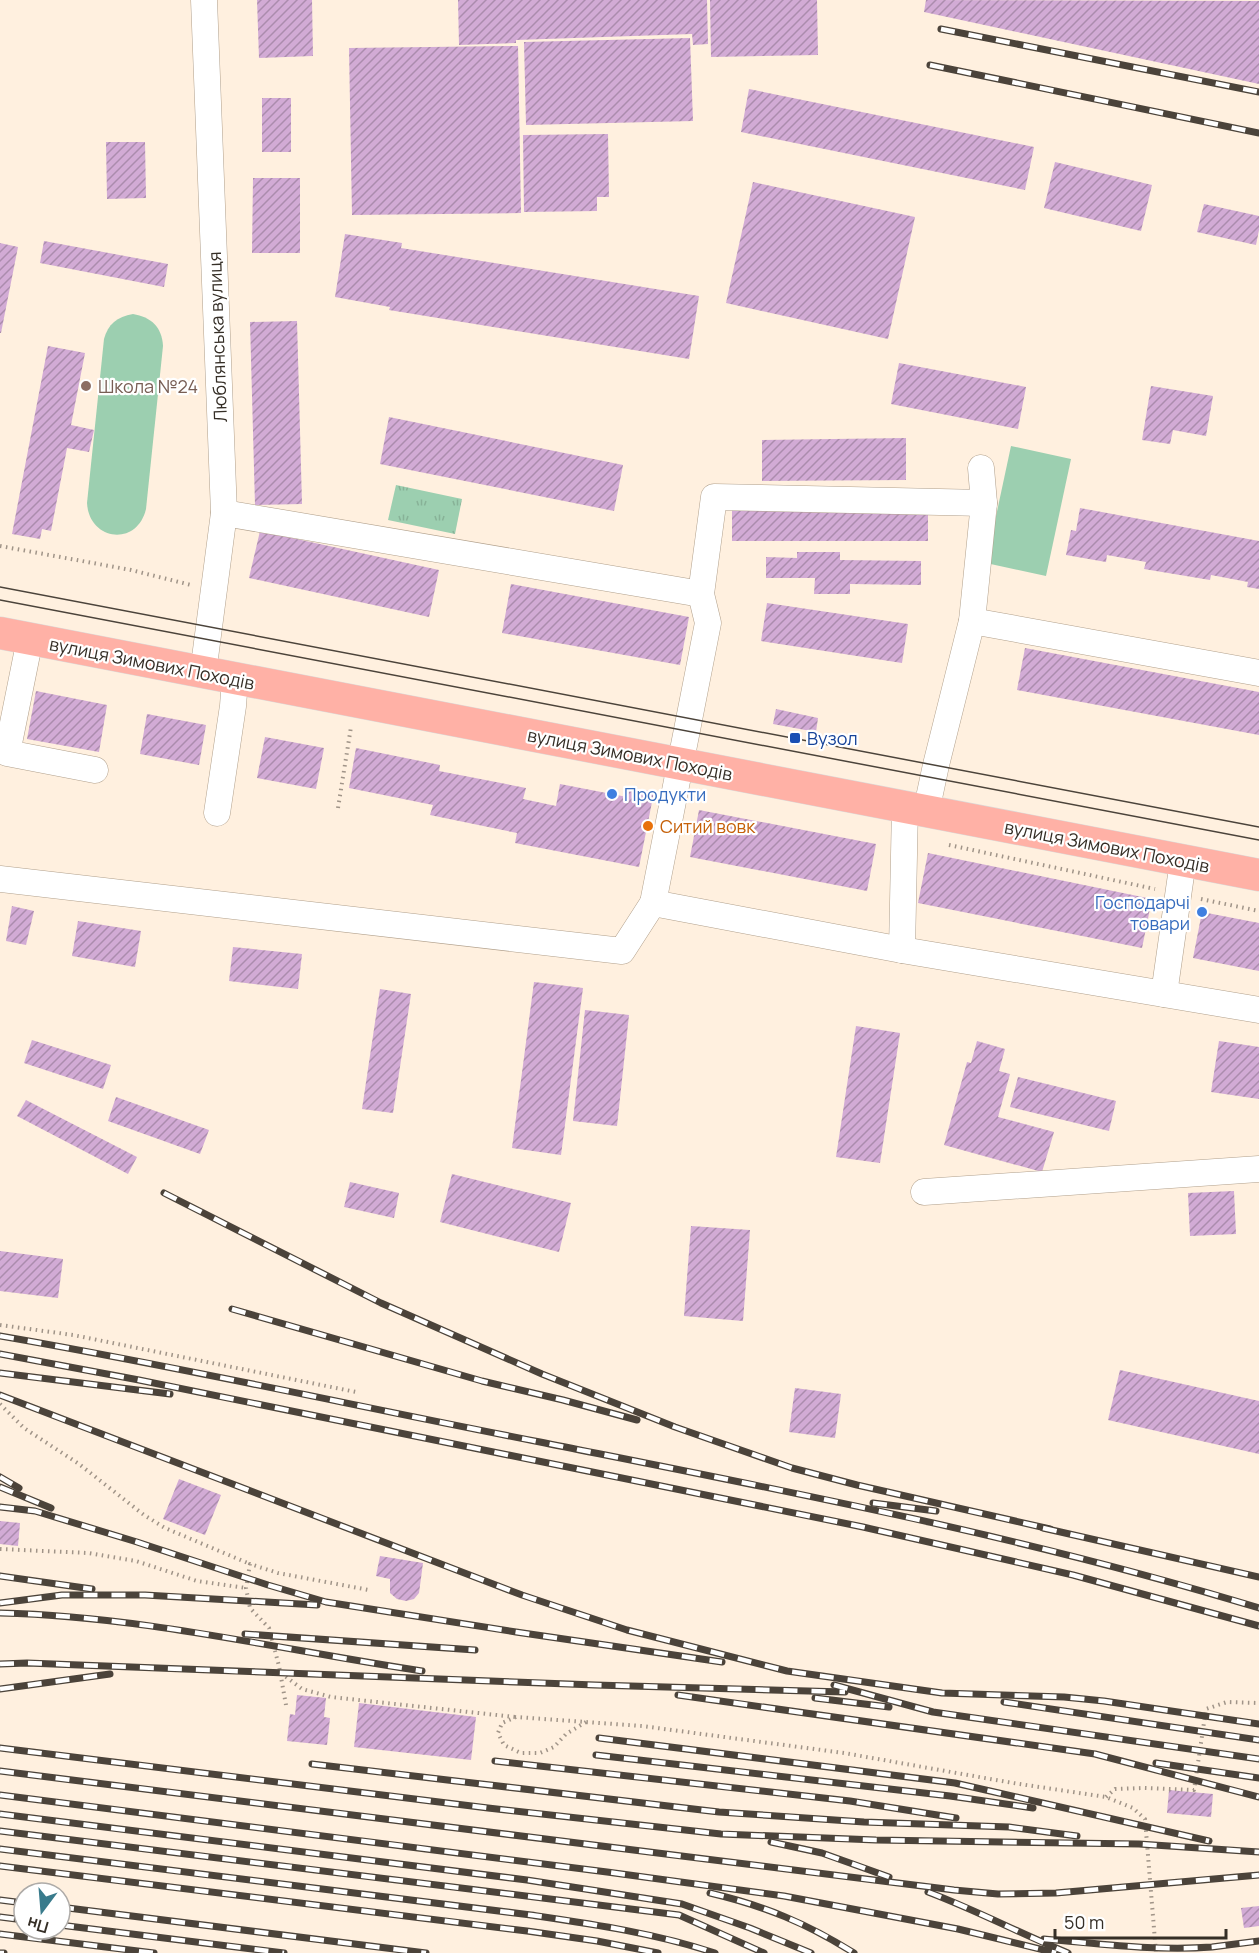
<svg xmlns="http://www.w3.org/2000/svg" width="1259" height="1953" font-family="Manrope,sans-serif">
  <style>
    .grass { fill: url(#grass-tufts) }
    .pitch { fill: #9ccfb0 }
    .building { fill: url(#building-hatch) }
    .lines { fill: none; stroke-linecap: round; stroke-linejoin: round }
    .minor-casing { stroke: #b1a08c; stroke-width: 27 }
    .major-casing { stroke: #dbd9d8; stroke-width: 33 }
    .path { stroke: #a09488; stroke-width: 4; stroke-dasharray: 1.5 4.5; stroke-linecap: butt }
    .minor { stroke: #fff; stroke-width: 26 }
    .major { stroke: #ffb1a6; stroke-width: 32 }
    .tram { stroke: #4b433a; stroke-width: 1.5 }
    .rail-casing { stroke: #4b433a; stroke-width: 7 }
    .rail { stroke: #fff; stroke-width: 4.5; stroke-dasharray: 14; stroke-linecap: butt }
    .education-dot { fill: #8d6e63; stroke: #fff; stroke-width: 2 }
    .transit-dot { fill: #1a4fb4; stroke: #fff; stroke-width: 2 }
    .shop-dot { fill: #3f7fe0; stroke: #fff; stroke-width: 2 }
    .food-dot { fill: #e8710a; stroke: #fff; stroke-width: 2 }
    .labels { text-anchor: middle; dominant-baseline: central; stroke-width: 4.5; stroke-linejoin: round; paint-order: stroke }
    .street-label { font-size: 18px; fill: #352e26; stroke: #fff }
    .education-label { font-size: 18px; fill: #785e54; stroke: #fff; text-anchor: start }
    .transit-label { font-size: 18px; fill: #164399; stroke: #fff; text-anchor: start }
    .shop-label { font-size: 18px; fill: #366cbe; stroke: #fff; text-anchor: start }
    .food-label { font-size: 18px; fill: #c56008; stroke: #fff; text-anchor: start }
  </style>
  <defs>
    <pattern id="grass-tufts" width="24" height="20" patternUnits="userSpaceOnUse" patternTransform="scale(1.5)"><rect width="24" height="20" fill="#9ccfb0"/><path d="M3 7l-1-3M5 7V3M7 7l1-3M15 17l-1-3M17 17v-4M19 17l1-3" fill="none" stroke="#87b297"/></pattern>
    <pattern id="building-hatch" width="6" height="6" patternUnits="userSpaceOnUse" patternTransform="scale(1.5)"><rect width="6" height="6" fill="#d2abd5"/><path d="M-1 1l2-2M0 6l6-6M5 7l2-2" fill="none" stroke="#ab8cad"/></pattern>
  </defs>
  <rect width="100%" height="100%" fill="#fff0df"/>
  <path class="grass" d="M396,485L462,499L455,534L388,520Z"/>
  <g class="pitch">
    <path d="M133,314C151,317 162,327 163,346L146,509C137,547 89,541 87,503L104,339C108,324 117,317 133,314Z"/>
    <path d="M1011,446L1071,459L1046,576L986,563Z"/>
  </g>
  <g class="building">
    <path d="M257,0H312L313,56L259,58Z"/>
    <path d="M458,0H707L708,44L693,45L692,34L516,40V43L459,45Z"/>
    <path d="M710,0H817L818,55L711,57Z"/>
    <path d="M926,0L1259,1V84L924,12Z"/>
    <path d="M690,38L693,121L526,125L524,42Z"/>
    <path d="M518,46L521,213L352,215L349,48Z"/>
    <path d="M749,89L1034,147L1025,190L741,132Z"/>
    <rect x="262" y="98" width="29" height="54"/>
    <path d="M608,134L609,197H597V211L524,212L523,135Z"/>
    <path d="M106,142H145L146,198L107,199Z"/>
    <path d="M1055,162L1152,185L1141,231L1044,208Z"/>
    <path d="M253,178H300V253H252Z"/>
    <path d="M753,182L915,217L888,339L726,303Z"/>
    <path d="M1204,204L1259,216V230L1256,245L1197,232Z"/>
    <path d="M345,234L402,243L401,248L699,296L689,359L389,310L390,307L335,297Z"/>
    <path d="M44,241L168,264L164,287L40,263Z"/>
    <path d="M0,243L18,247L1,333H0Z"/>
    <path d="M297,321L302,504L255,505L250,322Z"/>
    <path d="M48,346L85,353L71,425L94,430L89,452L67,448L51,531L42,529L40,539L12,534Z"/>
    <path d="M899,363L1026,387L1018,429L891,404Z"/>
    <path d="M1151,386L1213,396L1206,436L1173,430L1170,444L1142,440Z"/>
    <path d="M389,417L623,465L614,511L380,464Z"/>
    <path d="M906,438V480L762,481V440Z"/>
    <rect x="732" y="506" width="196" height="35"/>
    <path d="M1080,508L1259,541V589L1247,587L1248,582L1211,575L1210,580L1144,569L1146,562L1107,555L1106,562L1066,555L1071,530L1076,531Z"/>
    <path d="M260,531L439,570L429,617L249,578Z"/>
    <path d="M797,552H840V560L921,561V585L850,584V594H814L815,578H766V557L797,558Z"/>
    <path d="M511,584L689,617L680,665L502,633Z"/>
    <path d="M767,603L908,624L902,663L761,641Z"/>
    <path d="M1025,648L1259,692V735L1017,690Z"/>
    <path d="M36,691L107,705L99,752L27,739Z"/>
    <path d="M776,709L818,718L816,732L773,724Z"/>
    <path d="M147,714L206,725L199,765L140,754Z"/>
    <path d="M265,737L324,748L316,789L257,778Z"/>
    <path d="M356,748L440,765L439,771L526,788L523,799L556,806L560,784L627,797L629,787L654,792L639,867L515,843L517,833L430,815L433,805L349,788Z"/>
    <path d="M699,810L876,844L867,891L690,857Z"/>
    <path d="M928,853L1152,899L1142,948L918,903Z"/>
    <path d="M12,906L34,911L26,945L6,941Z"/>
    <path d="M1202,912L1259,923V971L1193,958Z"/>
    <path d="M78,921L141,931L135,967L72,956Z"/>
    <path d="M233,947L302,954L298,989L229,981Z"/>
    <path d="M534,982L583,988L561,1155L512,1148Z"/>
    <path d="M380,989L411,994L393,1113L362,1109Z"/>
    <path d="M585,1010L629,1015L617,1126L573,1121Z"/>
    <path d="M856,1026L900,1033L880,1163L836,1157Z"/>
    <path d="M32,1040L111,1065L103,1089L24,1063Z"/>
    <path d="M977,1041L1005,1049L999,1071L1010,1074L998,1117L1054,1132L1042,1172L944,1145L967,1062L971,1063Z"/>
    <path d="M1219,1041L1259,1047V1099L1211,1092Z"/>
    <path d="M1018,1077L1116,1101L1109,1131L1010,1107Z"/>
    <path d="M116,1097L209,1130L200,1154L108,1121Z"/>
    <path d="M26,1100L137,1157L128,1174L17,1116Z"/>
    <path d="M452,1174L571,1203L559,1252L440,1222Z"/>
    <path d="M350,1182L399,1193L394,1218L344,1207Z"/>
    <path d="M1234,1191L1236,1234L1190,1236L1188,1193Z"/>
    <path d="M691,1226L750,1230L743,1321L684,1316Z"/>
    <path d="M0,1251L63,1259L58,1298L0,1291Z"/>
    <path d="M1120,1370L1259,1401V1454L1108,1420Z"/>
    <path d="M795,1388L841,1394L835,1438L789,1432Z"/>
    <path d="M179,1479L221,1495L205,1535L163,1519Z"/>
    <path d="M0,1521L20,1523L18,1546L0,1544Z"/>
    <path d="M380,1556L423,1563L419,1593L414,1599L406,1601L397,1599L390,1593V1579L376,1576Z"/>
    <path d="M297,1695L326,1698L324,1717L330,1718L327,1745L287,1741L290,1714L295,1715Z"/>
    <path d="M359,1703L476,1717L471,1760L354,1747Z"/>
    <path d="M1169,1790L1213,1794L1211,1817L1167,1813Z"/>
    <path d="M1259,1906V1926L1244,1928L1241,1908Z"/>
  </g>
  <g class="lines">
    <defs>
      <g id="minor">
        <path d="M224,513L701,594L714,497L984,503"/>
        <path d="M972,621L1259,673"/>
        <path d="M30,639L7,753L95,770"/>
        <path d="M203,673L224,513L204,0"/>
        <path d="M926,812L936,765L972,621L984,503L981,468"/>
        <path d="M217,813L233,706L235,679"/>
        <path d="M0,879L622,951L653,903L902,950L1259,1010"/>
        <path d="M653,903L708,623L701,594"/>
        <path d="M902,950L905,807"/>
        <path d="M1164,994L1183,861"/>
        <path d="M924,1192L1259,1169"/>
      </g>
      <path id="major" d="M0,633L1259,875"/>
    </defs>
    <use href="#minor" class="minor-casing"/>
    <use href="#major" class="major-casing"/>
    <g class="path">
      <path d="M0,546L131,570L191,585"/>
      <path d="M338,808L351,727"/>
      <path d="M949,845L1155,889"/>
      <path d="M1201,899L1259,911"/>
      <path d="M0,1325L73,1335L356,1392"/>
      <path d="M0,1404L24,1428L79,1464L144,1515L165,1528L250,1564"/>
      <path d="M0,1549L88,1553L136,1561L197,1581L246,1588"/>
      <path d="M281,1673L302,1689L331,1697L515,1717"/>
      <path d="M286,1705L279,1666L269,1628L250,1608L246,1588L250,1564L278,1573L369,1590"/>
      <path d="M586,1722L566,1734L554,1747L540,1753H521L504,1745L498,1733L502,1723L516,1717L642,1726L844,1753L1013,1783L1106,1797L1133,1808L1145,1819L1156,1953"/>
      <path d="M1106,1797L1115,1789L1144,1788L1194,1790L1206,1709L1227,1702L1259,1703"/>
    </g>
    <use href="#minor" class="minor"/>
    <use href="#major" class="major"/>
    <g class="tram">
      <path d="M0,587L1259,827"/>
      <path d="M0,600L1259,840"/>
    </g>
    <defs>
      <g id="rail">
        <path d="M941,29L1259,92"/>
        <path d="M930,65L1259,133"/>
        <path d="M164,1193L381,1303L542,1374L675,1427L792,1468L857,1485L1050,1529"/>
        <path d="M232,1309L482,1381L563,1400L637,1420"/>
        <path d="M0,1336C181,1367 360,1407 540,1442C781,1490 1024,1536 1259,1608"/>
        <path d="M0,1354L139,1380L863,1527L1073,1575L1259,1626"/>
        <path d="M0,1373L170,1394"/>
        <path d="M0,1395L522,1595L627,1630L787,1671L942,1693L1064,1697L1104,1701L1259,1724"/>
        <path d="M0,1477L19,1488"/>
        <path d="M0,1487L51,1508"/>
        <path d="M873,1503L936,1511"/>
        <path d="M0,1507L35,1511L137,1542L268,1585L326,1602L516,1632L722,1662"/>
        <path d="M1043,1528L1259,1577"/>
        <path d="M0,1576L92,1589"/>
        <path d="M0,1603L62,1595H145L317,1605"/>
        <path d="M0,1613C142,1616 282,1650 422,1671"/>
        <path d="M245,1634L475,1650"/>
        <path d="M0,1664L27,1663L595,1685L845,1692"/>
        <path d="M834,1685L933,1712L1259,1759"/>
        <path d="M0,1689L110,1674"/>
        <path d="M678,1695L1095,1754L1259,1797"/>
        <path d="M815,1698L889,1707"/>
        <path d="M1004,1702L1259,1740"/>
        <path d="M599,1738L955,1783L1209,1841"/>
        <path d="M0,1748L488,1808L721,1834L876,1840L1139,1844L1259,1852"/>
        <path d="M596,1755L950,1796L1033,1808"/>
        <path d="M495,1761L850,1801L956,1818"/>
        <path d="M1156,1763L1259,1778"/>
        <path d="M312,1764L719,1812L864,1822L1009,1827L1077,1836"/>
        <path d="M0,1771L954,1890L998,1894L1056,1893L1259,1875"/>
        <path d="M0,1795L607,1872L784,1896L958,1929L1056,1953"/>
        <path d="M0,1814L527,1880L682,1904L750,1928L811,1953"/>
        <path d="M0,1831L679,1915L764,1953"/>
        <path d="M771,1842L822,1853L889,1877"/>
        <path d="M0,1849L531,1915C592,1924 655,1933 715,1953"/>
        <path d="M0,1866L527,1931L597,1941L658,1953"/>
        <path d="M928,1892C976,1910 1021,1934 1068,1953"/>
        <path d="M710,1893C765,1906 806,1923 854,1953"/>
        <path d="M0,1900L24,1903"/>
        <path d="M60,1907L426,1953"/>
        <path d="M0,1917L24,1920"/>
        <path d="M60,1925L284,1953"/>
        <path d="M0,1934L154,1953"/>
        <path d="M1044,1939C1100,1944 1157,1951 1212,1947C1228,1945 1244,1943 1259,1941"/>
        <path d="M0,1953H4"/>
      </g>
    </defs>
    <use href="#rail" class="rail-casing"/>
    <use href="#rail" class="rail"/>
  </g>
  <circle class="education-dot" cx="86" cy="386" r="6"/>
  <rect class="transit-dot" x="789" y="732" width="12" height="12" rx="3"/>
  <g class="shop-dot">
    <circle cx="612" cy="794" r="6"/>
    <circle cx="1202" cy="912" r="6"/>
  </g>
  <circle class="food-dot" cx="648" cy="826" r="6"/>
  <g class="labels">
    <g class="street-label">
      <text transform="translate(217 337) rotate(-92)">Люблянська вулиця</text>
      <text transform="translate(152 663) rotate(11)">вулиця Зимових Походів</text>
      <text transform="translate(630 754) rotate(11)">вулиця Зимових Походів</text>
      <text transform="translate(1107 846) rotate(11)">вулиця Зимових Походів</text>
    </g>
    <g class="education-label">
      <text x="98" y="386">Школа №24</text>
    </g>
    <g class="transit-label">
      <text x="807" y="738">Вузол</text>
    </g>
    <g class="shop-label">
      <text x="624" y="794">Продукти</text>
      <text x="1190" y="902" text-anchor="end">Господарчі<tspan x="1190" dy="21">товари</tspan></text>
    </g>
    <g class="food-label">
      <text x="660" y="826">Ситий вовк</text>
    </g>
  </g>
  <g transform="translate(42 1911) rotate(196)"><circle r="28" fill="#ffffff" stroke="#aeaba8" stroke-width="1.5"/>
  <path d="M0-4.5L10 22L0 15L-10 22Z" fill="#397b8c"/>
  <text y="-9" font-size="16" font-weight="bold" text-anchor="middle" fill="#352e26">Пн</text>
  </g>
  <path d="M1055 1929v9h171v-9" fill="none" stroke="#352e26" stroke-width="3"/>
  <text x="1064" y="1929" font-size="18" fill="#352e26" stroke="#ffffff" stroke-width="4.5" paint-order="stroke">50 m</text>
</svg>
